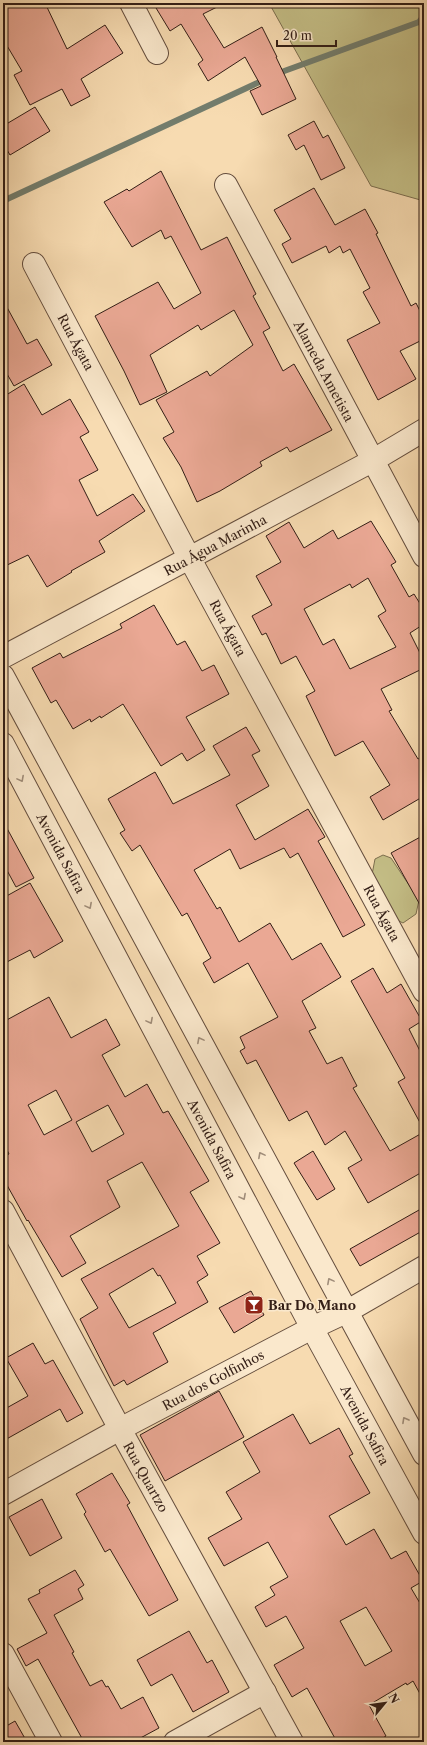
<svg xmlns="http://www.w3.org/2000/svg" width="427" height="1745" font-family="'Libre Caslon Text',serif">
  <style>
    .green { fill: #c4be86; stroke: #7c6e4e }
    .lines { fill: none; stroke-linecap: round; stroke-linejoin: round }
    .stream { stroke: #737d6d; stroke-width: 6 }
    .building { fill: #eaa894; stroke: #331e16; fill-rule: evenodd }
    .minor-casing { stroke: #644d3d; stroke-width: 24 }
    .minor { stroke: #fae8cc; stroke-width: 22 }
    .oneway { stroke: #a08d7a }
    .labels { text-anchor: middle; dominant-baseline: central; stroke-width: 3; stroke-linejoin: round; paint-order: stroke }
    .street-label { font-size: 13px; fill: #331e16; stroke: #fae8cc }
    .poi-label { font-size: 13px; font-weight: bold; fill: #331e16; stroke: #fae8cc; text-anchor: start }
  </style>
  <rect width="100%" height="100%" fill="#f7dbb1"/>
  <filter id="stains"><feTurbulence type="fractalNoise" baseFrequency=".005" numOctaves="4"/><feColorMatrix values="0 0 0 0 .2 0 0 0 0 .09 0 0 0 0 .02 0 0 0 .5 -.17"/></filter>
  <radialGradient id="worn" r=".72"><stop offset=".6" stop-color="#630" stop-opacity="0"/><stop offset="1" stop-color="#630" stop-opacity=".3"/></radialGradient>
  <g class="green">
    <path d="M269,3H424V201L371,186Z"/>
    <path d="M383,855L391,858L419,900L416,914L403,923L387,915L370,885L375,859Z"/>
  </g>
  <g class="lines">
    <g class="stream">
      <path d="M276,74L419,22L424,16"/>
      <path d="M3,201L266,79"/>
    </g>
  </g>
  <g class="building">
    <path d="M3,3H45L67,49L105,25L123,53L81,79L90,96L71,106L62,89L30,105L14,75L22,71L3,39Z"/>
    <path d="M153,3H225L203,14L224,48L262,27L277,57H276L296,99L262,115L250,91L261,86L245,57L208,81L198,64L203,60L181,24L170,31Z"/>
    <path d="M35,107L50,131L10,155L3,143V126Z"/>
    <path d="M314,121L323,138L328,135L345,168L321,180L304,145L296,150L288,135Z"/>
    <path d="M161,171L201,250L227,237L256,294L253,296L270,328L263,332L283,371L294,364L332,430L290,452L287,447L260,462L262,466L220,491L197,502L181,467L163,438L174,432L156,400L207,371L210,376L253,345L234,310L201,330L198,325L150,355L167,392L140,405L124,371L95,316L158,282L174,309L201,293L171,236L165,239L161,230L132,247L104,202L127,189L129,191Z"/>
    <path d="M314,188L335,225L365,209L378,233L376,234L411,306L416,303L424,319V339L400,351L416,379L378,400L347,340L380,323L363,292L370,288L350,249L343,253L340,246L329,253L326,246L292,263L282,244L291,239L274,210Z"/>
    <path d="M3,300L27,344L37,339L52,365L14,386L3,367Z"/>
    <path d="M24,384L42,415L70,399L89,432L80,437L98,470L79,480L97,516L133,494L145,511L99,541L105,552L71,571L72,572L47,587L28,555L3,567V397Z"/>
    <path d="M371,521L396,562L391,565L409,597L414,594L424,610V624L410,633L424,661V668L381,689L392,710L389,711L418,759L424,756V796L383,820L370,797L390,785L363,741L335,756L306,696L315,691L296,656L281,664L266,633L262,635L252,616L272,605L256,576L281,562L266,536L289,522L304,548L333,530L338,539ZM368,578L386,611L378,616L396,647L350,669L334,639L323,645L304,609L350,584L352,588Z"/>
    <path d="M154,605L177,645L185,641L202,671L214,665L229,694L186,717L205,750L187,761L182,753L161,766L123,704L101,718L100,716L91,722L90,719L73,729L56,700L51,703L32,668L60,653L63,658L122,628L120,624Z"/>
    <path d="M246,727L260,751L252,755L269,786L236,805L255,840L308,809L325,837L318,841L365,925L343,937L298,853L290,858L284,848L240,869L230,849L194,870L217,909L220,907L239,942L270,923L292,960L321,943L341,977L302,1001L316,1028L309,1031L327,1064L342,1057L357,1086L353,1088L390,1151L424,1132V1171L368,1203L348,1168L362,1160L345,1131L325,1145L307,1111L289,1121L256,1060L247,1064L240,1051L245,1048L240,1037L278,1017L248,963L214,983L203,963L211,958L187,913L182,916L140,845L132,851L120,833L125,830L108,799L155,772L173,804L199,791L230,775L213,746Z"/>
    <path d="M3,821L34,878L16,887L3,863Z"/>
    <path d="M424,835V912L391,853Z"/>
    <path d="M30,883L63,941L34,958L30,950L3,964V898Z"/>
    <path d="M373,968L387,993L401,984L422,1021L409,1029L424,1059V1130L398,1082L405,1078L351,981Z"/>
    <path d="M49,997L71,1038L106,1019L120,1045L102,1055L125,1097L147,1084L163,1113L168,1111L209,1181L190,1192L220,1243L197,1256L208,1275L197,1282L208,1302L153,1333L168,1362L127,1385L124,1380L114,1386L80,1319L98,1308L81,1279L179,1226L142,1162L107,1181L120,1207L70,1236L86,1263L62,1277L28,1220L27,1221L3,1178V1157L9,1154L3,1142V1022ZM56,1090L72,1120L44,1135L28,1105ZM108,1105L124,1134L92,1152L76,1122ZM153,1268L158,1276L160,1275L176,1303L129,1328L109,1294Z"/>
    <path d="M313,1151L335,1189L317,1200L294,1163Z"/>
    <path d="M419,1210L424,1219V1230L360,1266L350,1249Z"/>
    <path d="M251,1291L264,1315L234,1333L219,1308Z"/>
    <path d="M33,1343L45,1364L53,1360L83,1413L67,1422L60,1409L3,1441V1410L28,1396L6,1358Z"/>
    <path d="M219,1391L244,1437L165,1481L140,1435Z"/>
    <path d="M293,1414L310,1444L339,1428L353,1454L349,1456L370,1493L329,1516L346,1545L374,1529L391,1559L406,1551L423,1581L411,1588L424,1610V1701L413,1681L407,1685L406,1683L369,1705L386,1736L376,1742H337L307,1688L292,1697L274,1665L304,1648L286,1616L266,1627L255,1607L275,1595L270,1587L288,1577L268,1542L224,1566L208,1538L242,1519L226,1492L260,1472L243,1442ZM366,1607L392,1651L365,1666L340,1621Z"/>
    <path d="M112,1473L130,1503L127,1505L178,1600L149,1616L110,1549L105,1552L84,1514L86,1512L76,1494Z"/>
    <path d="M42,1499L62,1538L30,1556L9,1517Z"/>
    <path d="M75,1570L84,1585L78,1589L83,1599L54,1615L74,1652L72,1653L90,1686L102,1680L106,1687L108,1686L121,1709L143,1697L159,1728L133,1742H84L38,1659L26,1666L17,1649L47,1633L28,1599L40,1593L39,1590Z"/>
    <path d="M189,1631L207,1663L212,1660L229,1692L193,1712L172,1674L151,1686L137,1660Z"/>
    <path d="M15,1721L27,1742H3V1728Z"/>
  </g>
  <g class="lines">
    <defs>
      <g id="minor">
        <path d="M131,3L157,53"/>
        <path d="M226,185L424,556"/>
        <path d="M34,264L190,559L424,991"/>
        <path d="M3,657L372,461L424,430"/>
        <path d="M3,676L424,1454"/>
        <path d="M3,744L312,1328L424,1533"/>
        <path d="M3,1211L120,1429L292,1742"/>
        <path d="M3,1494L120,1429L312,1328L346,1312L424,1267"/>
        <path d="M3,1654L51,1742"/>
        <path d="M175,1742L265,1692"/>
      </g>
    </defs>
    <use href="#minor" class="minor-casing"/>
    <use href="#minor" class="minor"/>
  </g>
  <defs><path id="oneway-chevron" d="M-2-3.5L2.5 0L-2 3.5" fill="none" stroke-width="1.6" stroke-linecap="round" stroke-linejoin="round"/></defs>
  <g class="oneway">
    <use href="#oneway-chevron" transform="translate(21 779) rotate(62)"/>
    <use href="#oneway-chevron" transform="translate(89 906) rotate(62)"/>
    <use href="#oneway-chevron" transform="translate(150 1021) rotate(62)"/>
    <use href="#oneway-chevron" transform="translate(200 1040) rotate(-118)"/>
    <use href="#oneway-chevron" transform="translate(261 1155) rotate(-118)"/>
    <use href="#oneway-chevron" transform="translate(243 1197) rotate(62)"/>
    <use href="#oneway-chevron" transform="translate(330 1281) rotate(-118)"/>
    <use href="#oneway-chevron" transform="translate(405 1420) rotate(-119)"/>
  </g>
  <defs>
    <symbol id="bar-square" viewBox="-11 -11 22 22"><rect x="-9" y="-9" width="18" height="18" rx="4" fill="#8f2418" stroke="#fae8cc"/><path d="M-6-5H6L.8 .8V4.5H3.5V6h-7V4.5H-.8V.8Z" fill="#fff"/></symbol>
  </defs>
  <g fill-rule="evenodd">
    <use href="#bar-square" x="243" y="1294" width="22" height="22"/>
  </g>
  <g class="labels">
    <g class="street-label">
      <text transform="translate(76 342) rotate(62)">Rua Ágata</text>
      <text transform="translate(324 371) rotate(62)">Alameda Ametista</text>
      <text transform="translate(215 545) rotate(-28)">Rua Água Marinha</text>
      <text transform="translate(228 628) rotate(62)">Rua Ágata</text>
      <text transform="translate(61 853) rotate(62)">Avenida Safira</text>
      <text transform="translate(382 913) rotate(62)">Rua Ágata</text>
      <text transform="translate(212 1139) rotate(62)">Avenida Safira</text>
      <text transform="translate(213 1380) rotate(-28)">Rua dos Golfinhos</text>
      <text transform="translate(365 1425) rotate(62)">Avenida Safira</text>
      <text transform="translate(146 1477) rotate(61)">Rua Quartzo</text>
    </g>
    <g class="poi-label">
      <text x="268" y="1305">Bar Do Mano</text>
    </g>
  </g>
  <rect width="427" height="1745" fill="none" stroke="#f7dbb1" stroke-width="16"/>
  <rect x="4" y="4" width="419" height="1737" fill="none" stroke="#331e16" stroke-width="2"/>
  <rect x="8" y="8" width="411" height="1729" fill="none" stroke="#331e16"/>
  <g transform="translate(385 1703) rotate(61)" stroke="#fae8cc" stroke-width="3" paint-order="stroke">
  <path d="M0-3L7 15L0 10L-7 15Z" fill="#331e16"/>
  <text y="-6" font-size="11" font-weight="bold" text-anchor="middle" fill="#331e16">N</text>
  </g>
  <path d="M277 40v6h59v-6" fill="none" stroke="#331e16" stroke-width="2"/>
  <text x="283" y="40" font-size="12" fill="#331e16" stroke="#fae8cc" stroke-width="3" paint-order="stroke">20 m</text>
  <rect width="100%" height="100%" filter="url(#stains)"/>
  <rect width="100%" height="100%" fill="url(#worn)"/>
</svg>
